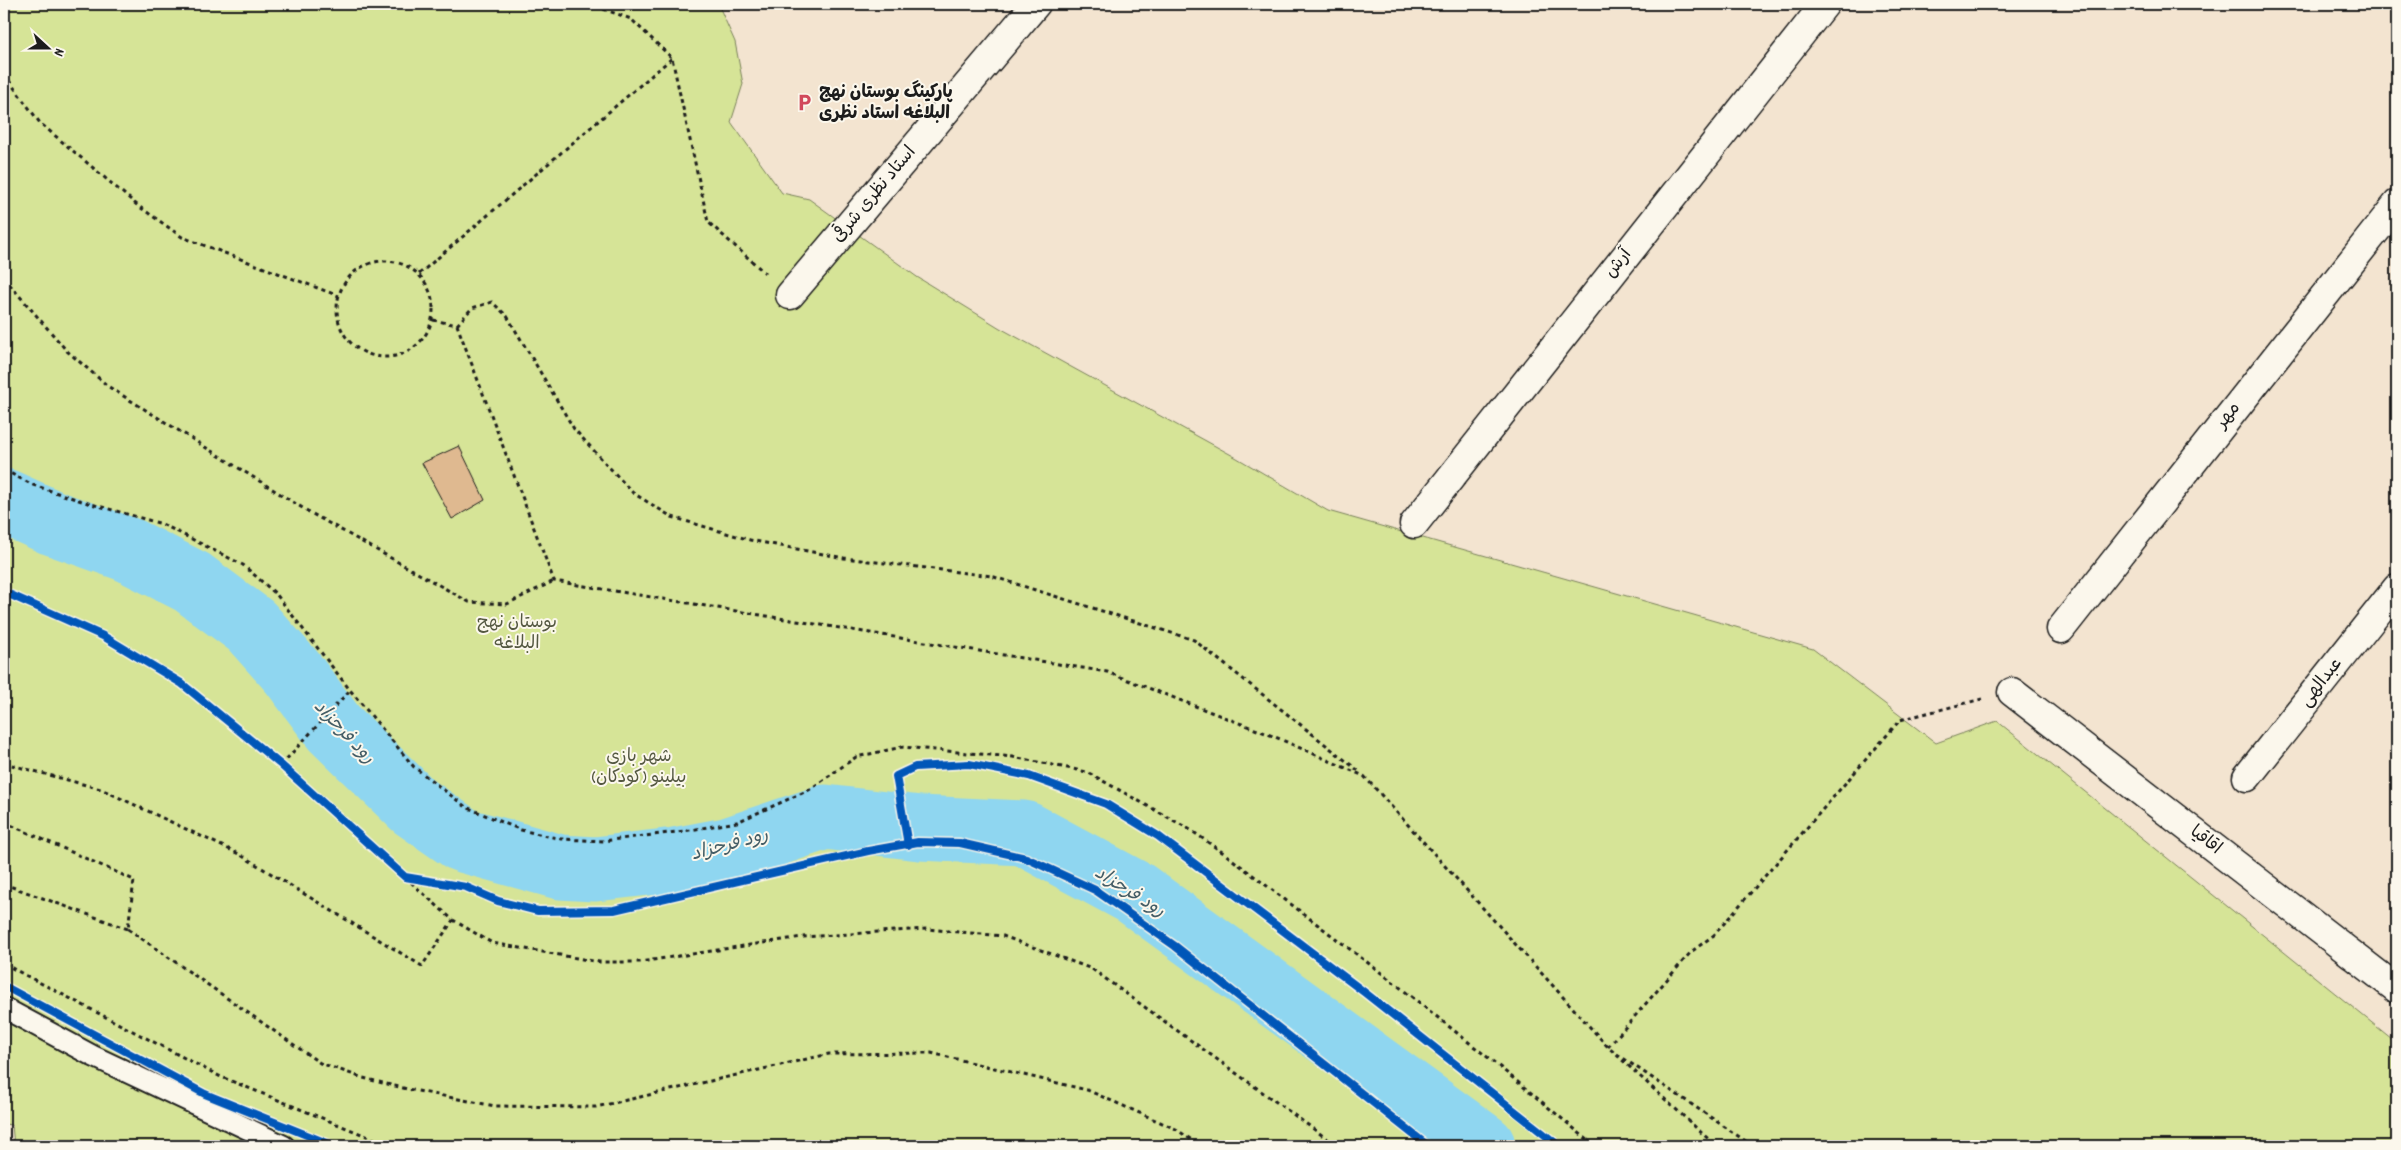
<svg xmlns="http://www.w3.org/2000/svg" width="2401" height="1150" font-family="Dekko,'Playpen Sans Arabic',sans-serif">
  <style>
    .green { fill: #d6e497; stroke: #79805a }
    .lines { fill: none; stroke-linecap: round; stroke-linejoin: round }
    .river { stroke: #8fd6f0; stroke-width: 65 }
    .building { fill: #dfb990; stroke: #1c1c1c }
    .lane-casing { stroke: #1c1c1c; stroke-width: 24 }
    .street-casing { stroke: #1c1c1c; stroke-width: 31 }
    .path { stroke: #1c1c1c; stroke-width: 3; stroke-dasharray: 4 4; stroke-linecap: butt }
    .lane { stroke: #fbf7ec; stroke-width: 20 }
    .street { stroke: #fbf7ec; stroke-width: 28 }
    .cycleway-casing { stroke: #fbf7ec; stroke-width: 11 }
    .cycleway { stroke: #0057b8; stroke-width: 8 }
    .labels { text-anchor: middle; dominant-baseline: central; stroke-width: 4; stroke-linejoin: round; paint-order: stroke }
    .poi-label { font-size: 18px; font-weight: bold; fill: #1c1c1c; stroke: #fbf7ec; text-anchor: start }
    .street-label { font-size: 18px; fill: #1c1c1c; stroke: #fbf7ec }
    .park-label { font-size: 18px; fill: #545841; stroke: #fbf7ec }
    .water-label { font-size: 19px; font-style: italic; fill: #445d66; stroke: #fbf7ec }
  </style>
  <rect width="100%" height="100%" fill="#f3e4d0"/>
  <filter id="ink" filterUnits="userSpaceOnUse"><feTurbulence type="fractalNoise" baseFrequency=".02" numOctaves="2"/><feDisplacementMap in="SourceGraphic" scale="10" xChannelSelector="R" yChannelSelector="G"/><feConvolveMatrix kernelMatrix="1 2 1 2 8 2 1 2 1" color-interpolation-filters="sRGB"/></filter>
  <g filter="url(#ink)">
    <path class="green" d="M4,4H718L735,42L743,84L731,122L782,193L809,199L917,277L1000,328L1237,458L1328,511L1813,649L1936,743L1997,721L2397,1043V1146H14L12,1125L4,1124Z"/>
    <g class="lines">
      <path class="river" d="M4,501L53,523L129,550L192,582L251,626L292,672L334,728L414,806L463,840L560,867L595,869L675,860L727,850L825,817L920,828L1024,833L1135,893L1483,1146"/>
    </g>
    <path class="building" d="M459,446L485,500L452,519L422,463Z"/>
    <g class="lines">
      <defs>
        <path id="lane" d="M4,1008L93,1056L284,1146"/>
        <g id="street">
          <path d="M790,295L1036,4"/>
          <path d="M1414,524L1825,4"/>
          <path d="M2061,629L2397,204"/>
          <path d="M2012,692L2397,989"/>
          <path d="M2247,777L2397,588"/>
        </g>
      </defs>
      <use href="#lane" class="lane-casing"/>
      <use href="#street" class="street-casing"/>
      <g class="path">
        <path d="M580,4L595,6L631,19L672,58L708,222L765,273"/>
        <path d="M4,74L40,123L137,205L182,237L339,296"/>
        <circle cx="385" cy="309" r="48"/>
        <path d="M419,274L672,58"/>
        <path d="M4,278L67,351L109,387L309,512L469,602L507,604L554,581"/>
        <path d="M433,320L457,325L554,581L1107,672L1273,736L1364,776L1608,1047L1716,1146"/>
        <path d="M457,325L472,308L492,302L507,316L574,429L633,493L672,517L750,540L844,558L991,576L1194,640L1360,772"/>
        <path d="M4,470L33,485L88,503L162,524L243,565L276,594L350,690L414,767L466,807L521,830L561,839L604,841L684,831L737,822L809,790L856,757L902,747L1013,757L1087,772L1189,829L1225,854L1397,985L1496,1064L1595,1146"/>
        <path d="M4,763L101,789L239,854L422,966L453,920"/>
        <path d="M281,765L350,690"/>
        <path d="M4,822L134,880L128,929L4,884"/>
        <path d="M405,877L453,920L492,943L599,962H640L802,937L927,929L1003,936L1092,969L1337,1146"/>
        <path d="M128,929L320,1063L363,1078L407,1089L495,1106L596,1107L829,1054L931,1053L1087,1090L1176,1129L1200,1146"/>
        <path d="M4,964L219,1076L391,1146"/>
        <path d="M1608,1047L1691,952L1714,935L1900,720L1982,699"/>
        <path d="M1617,1054L1753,1146"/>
      </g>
      <use href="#lane" class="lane"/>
      <use href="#street" class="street"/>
      <defs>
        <g id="cycleway">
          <path d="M4,592L103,636L181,683L281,765L405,877L466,887L498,901L538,911L614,910L868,851L918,842L960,843L1026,858L1095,890L1175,946L1428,1146"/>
          <path d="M908,845L896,776L915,767L969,764L1029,776L1106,804L1158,836L1364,992L1559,1146"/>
          <path d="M4,986L205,1094L334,1146"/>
        </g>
      </defs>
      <use href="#cycleway" class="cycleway-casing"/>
      <use href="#cycleway" class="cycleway"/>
    </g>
  </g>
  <defs>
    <symbol id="parking-bare" viewBox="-9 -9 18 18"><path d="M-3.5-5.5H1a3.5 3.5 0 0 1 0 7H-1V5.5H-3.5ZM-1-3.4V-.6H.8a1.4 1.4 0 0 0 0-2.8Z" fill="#d1495b" stroke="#fbf7ec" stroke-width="2.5" paint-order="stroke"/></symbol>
  </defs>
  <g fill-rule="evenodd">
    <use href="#parking-bare" x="792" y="90" width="25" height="25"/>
  </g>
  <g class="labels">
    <g class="poi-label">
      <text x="819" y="93">پارکینگ بوستان نهج<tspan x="819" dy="21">البلاغه استاد نظری</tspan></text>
    </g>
    <g class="street-label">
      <text transform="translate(875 195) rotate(-50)">استاد نظری شرقی</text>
      <text transform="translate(1619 264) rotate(-52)">آرش</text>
      <text transform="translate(2229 416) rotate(-52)">مهر</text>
      <text transform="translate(2322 683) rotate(-52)">عبدالهی</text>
      <text transform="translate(2205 841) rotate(38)">اقاقیا</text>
    </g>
    <g class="park-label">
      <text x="517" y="623">بوستان نهج<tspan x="517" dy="21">البلاغه</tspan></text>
      <text x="639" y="757">شهر بازی<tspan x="639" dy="21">بیلینو (کودکان)</tspan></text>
    </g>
    <g class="water-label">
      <text transform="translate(343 733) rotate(47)">رود فرحزاد</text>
      <text transform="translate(730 846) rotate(-15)">رود فرحزاد</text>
      <text transform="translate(1129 893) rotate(32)">رود فرحزاد</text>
    </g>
  </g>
  <rect width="2401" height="1150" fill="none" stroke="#fbf7ec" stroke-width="20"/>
  <rect x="10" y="10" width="2381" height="1130" fill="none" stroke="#1c1c1c" stroke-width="2" filter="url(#ink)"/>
  <g transform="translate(48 48) rotate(111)" stroke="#fbf7ec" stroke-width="4" paint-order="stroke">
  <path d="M0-4L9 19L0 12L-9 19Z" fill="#1c1c1c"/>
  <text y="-8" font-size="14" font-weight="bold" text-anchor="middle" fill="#1c1c1c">N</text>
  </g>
</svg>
